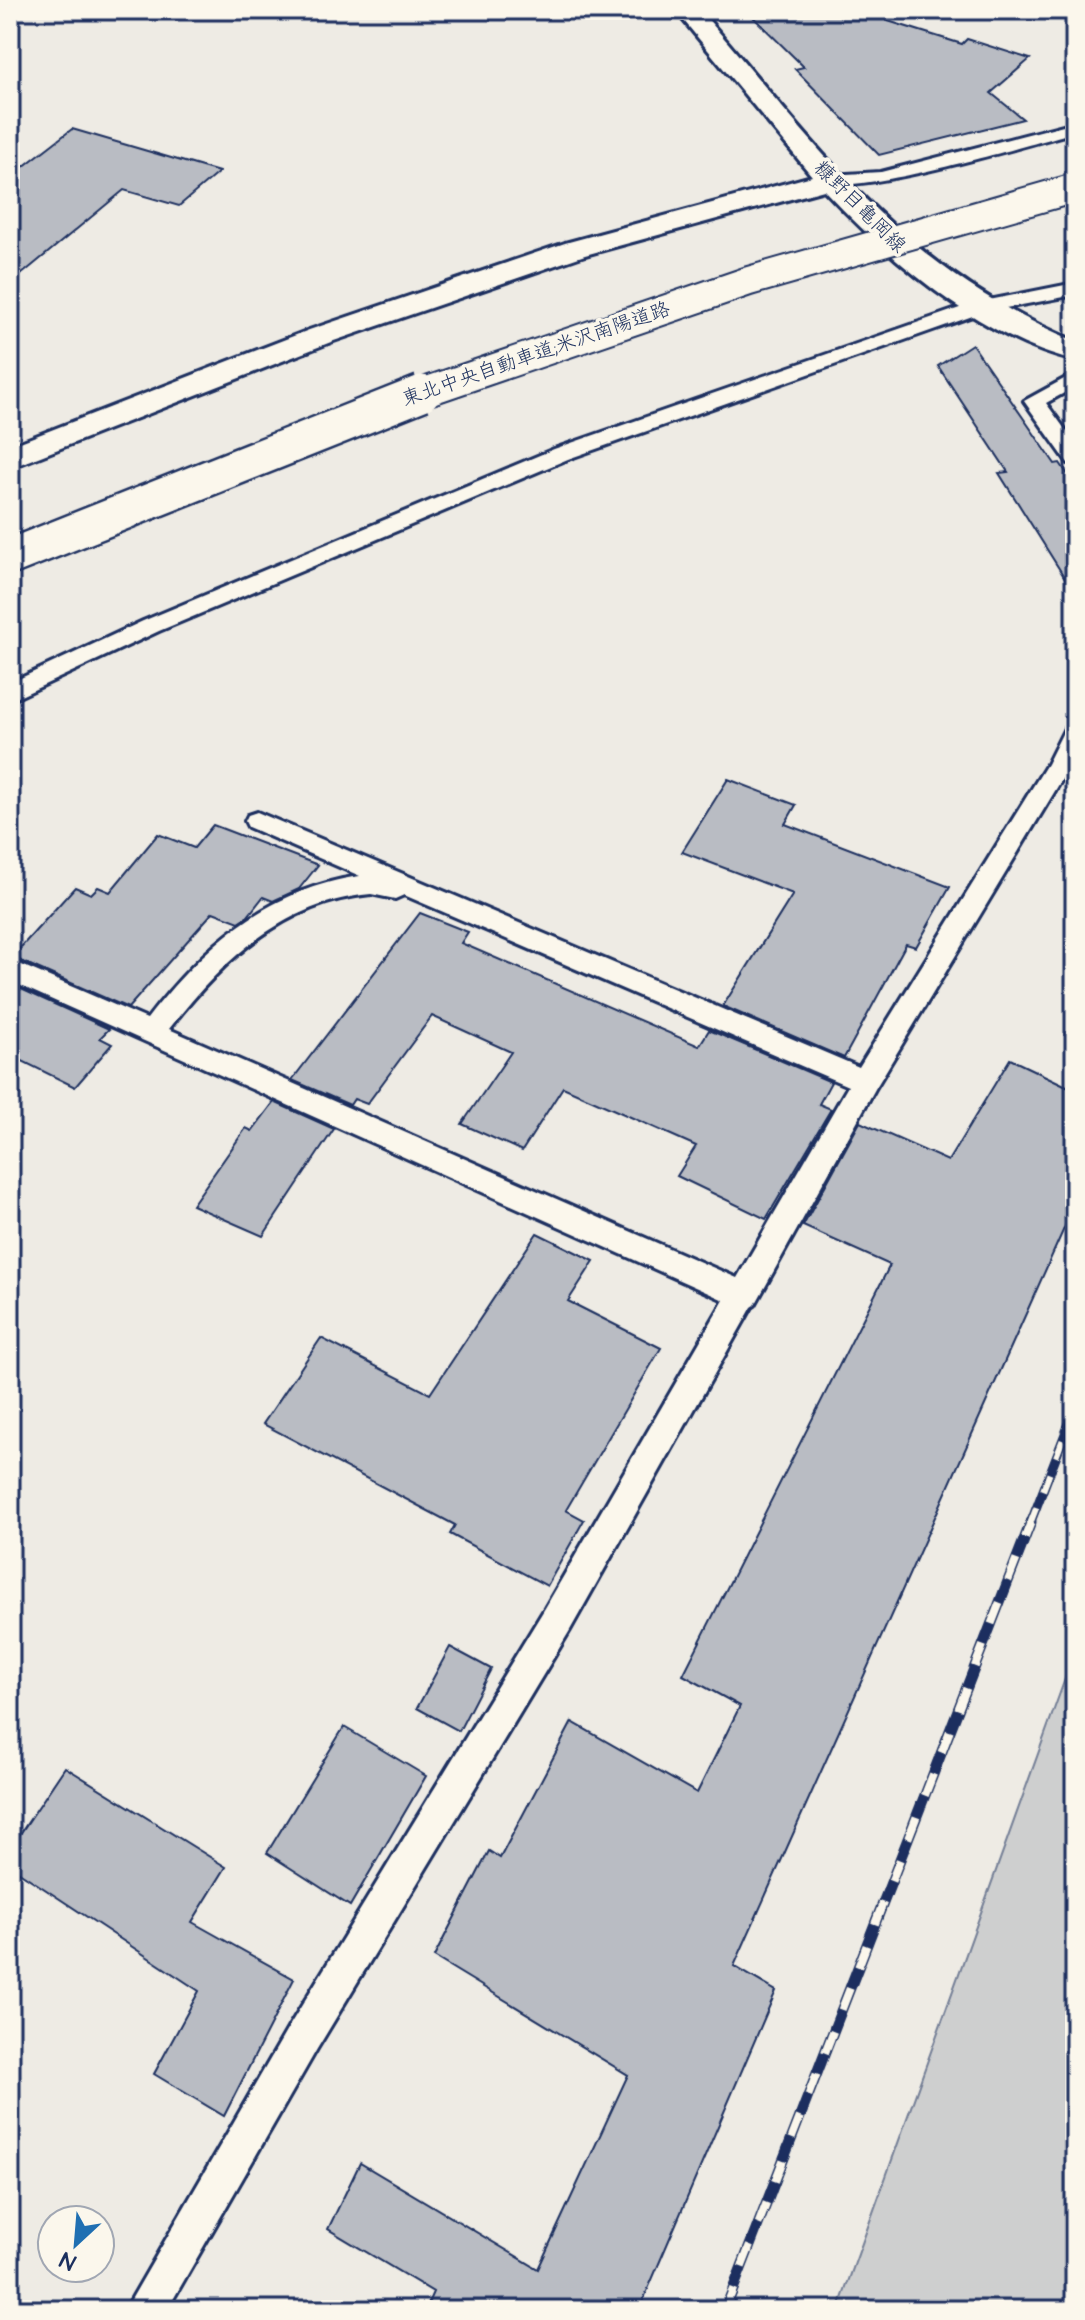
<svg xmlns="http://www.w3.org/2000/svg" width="1085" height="2320" font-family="'Architects Daughter','Klee One',sans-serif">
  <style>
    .green { fill: #cecfcf; stroke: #747f96; stroke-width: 2 }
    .building { fill: #b9bcc3; stroke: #1b2f5e; stroke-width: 2 }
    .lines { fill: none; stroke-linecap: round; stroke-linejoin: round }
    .lane-casing { stroke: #1b2f5e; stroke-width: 6 }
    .secondary-casing { stroke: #1b2f5e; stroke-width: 6 }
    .lane { fill: #fbf7ec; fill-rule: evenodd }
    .secondary { fill: #fbf7ec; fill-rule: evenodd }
    .rail-far1-casing { stroke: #1b2f5e; stroke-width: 9 }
    .rail-casing { stroke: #1b2f5e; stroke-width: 11 }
    .rail-far1 { stroke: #fbf7ec; stroke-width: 6; stroke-dasharray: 18; stroke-linecap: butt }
    .rail { stroke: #fbf7ec; stroke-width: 8; stroke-dasharray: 23; stroke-linecap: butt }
    .highway-bridge-far1-casing { stroke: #1b2f5e; stroke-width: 32; stroke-linecap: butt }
    .highway-bridge-casing { stroke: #1b2f5e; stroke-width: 40; stroke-linecap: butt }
    .highway-bridge-far1 { stroke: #fbf7ec; stroke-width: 28 }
    .highway-bridge { stroke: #fbf7ec; stroke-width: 35 }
    .labels { text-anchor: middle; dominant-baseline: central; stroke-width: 7; stroke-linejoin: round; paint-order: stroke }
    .far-street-label { font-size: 20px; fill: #1b2f5e; stroke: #fbf7ec }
  </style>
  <rect width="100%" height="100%" fill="#eeebe4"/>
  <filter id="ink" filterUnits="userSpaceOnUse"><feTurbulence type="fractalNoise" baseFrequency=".0125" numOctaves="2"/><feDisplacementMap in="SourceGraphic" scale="16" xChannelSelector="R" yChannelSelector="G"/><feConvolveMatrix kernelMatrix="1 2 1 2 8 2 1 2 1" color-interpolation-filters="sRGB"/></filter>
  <g filter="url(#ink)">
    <path class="green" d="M1075,1651V2310H838Z"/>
    <g class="building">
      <path d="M746,10H892L888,21L962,44L967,39L1030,59L991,93L1023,119L879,155L795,69L804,67Z"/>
      <path d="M72,129L219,172L179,206L124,190L10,284V177Z"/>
      <path d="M972,344L1055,464L1060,463L1075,485V594L999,473L1008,472L938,366Z"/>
      <path d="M728,779L796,805L785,824L950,887L916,947L906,944L844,1058L723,1006L793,894L682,852Z"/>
      <path d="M213,825L318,865L299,889L273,901L263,897L248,916L239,922L213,912L128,1008L12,957L75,887L91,894L98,887L110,892L158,834L194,848Z"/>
      <path d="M420,913L468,932L461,943L699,1046L709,1030L831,1082L819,1104L831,1109L766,1219L677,1176L696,1146L563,1087L522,1151L462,1124L511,1052L432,1016L367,1104L354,1099L350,1105L292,1080Z"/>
      <path d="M10,984L109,1029L100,1038L112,1044L75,1087L10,1055Z"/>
      <path d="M1010,1059L1075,1090V1204L734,1966L776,1991L639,2310H425L433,2292L328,2229L360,2163L538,2269L628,2075L434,1957L489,1851L500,1858L572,1722L697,1793L740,1706L683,1675L890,1265L803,1226L860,1122L948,1161Z"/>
      <path d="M274,1102L334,1129L263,1236L192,1205L246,1128L252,1131Z"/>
      <path d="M537,1233L594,1261L568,1301L661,1348L566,1510L584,1520L547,1586L450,1534L455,1525L263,1424L321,1338L430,1394Z"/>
      <path d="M450,1647L491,1669L459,1731L417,1708Z"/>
      <path d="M344,1727L426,1776L350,1906L267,1853Z"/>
      <path d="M65,1767L226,1867L192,1922L294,1979L224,2116L154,2074L199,1991L10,1866V1849Z"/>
    </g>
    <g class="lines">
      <defs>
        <g id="lane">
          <path d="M1075,122V132C1038,142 842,201 820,180L829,175L881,172Z"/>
          <path d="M1075,283V295L984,312L568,459L159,631L10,701V683L143,621L554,449L974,303Z"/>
          <path d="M1075,373V387L1046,403L1075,443V464L1068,463L1024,401Z"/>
          <path d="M1075,722V755L1070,766L875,1089L755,1305L752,1307L569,1632L317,2049L167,2310H125L291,2023L545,1608L724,1300L10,981V960L147,1019C202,947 268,889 360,876L248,827L245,821L248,815L257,812L859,1067L1047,764L1067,724ZM371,894L395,899L404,895L848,1086L737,1278L169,1029C221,962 283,902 371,894Z"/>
        </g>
        <path id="secondary" d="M675,10H700C819,147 900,269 1075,341V361C980,338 889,259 824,190L585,255L331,342L10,468V446L309,330L565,243L812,176Z"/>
      </defs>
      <use href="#lane" class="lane-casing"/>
      <use href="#secondary" class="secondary-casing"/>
      <use href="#lane" class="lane"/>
      <use href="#secondary" class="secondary"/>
      <defs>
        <path id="rail-far1" d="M1030,1524L1075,1408"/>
        <path id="rail" d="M725,2310L1031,1522"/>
      </defs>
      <use href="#rail-far1" class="rail-far1-casing"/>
      <use href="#rail" class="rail-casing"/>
      <use href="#rail-far1" class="rail-far1"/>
      <use href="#rail" class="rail"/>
      <defs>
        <path id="highway-bridge-far1" d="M416,395L749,281L1075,188"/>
        <path id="highway-bridge" d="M10,557L422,393"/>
      </defs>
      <use href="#highway-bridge-far1" class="highway-bridge-far1-casing"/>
      <use href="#highway-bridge" class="highway-bridge-casing"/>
      <use href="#highway-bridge-far1" class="highway-bridge-far1"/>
      <use href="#highway-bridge" class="highway-bridge"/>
    </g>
  </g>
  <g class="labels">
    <g class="far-street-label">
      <text transform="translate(860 207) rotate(45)">糠野目亀岡線</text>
      <text transform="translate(536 354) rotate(-19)">東北中央自動車道;米沢南陽道路</text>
    </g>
  </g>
  <rect width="1085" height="2320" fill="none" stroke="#fbf7ec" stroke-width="40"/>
  <rect x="20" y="20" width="1045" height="2280" fill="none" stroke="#1b2f5e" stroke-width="3" filter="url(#ink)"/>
  <g transform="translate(76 2244) rotate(206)"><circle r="38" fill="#fbf7ec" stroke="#a1a7b3" stroke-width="2"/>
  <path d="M0-6L14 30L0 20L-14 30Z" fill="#1f6fb2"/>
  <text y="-12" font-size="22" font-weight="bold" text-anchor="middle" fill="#1b2f5e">N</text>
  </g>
</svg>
